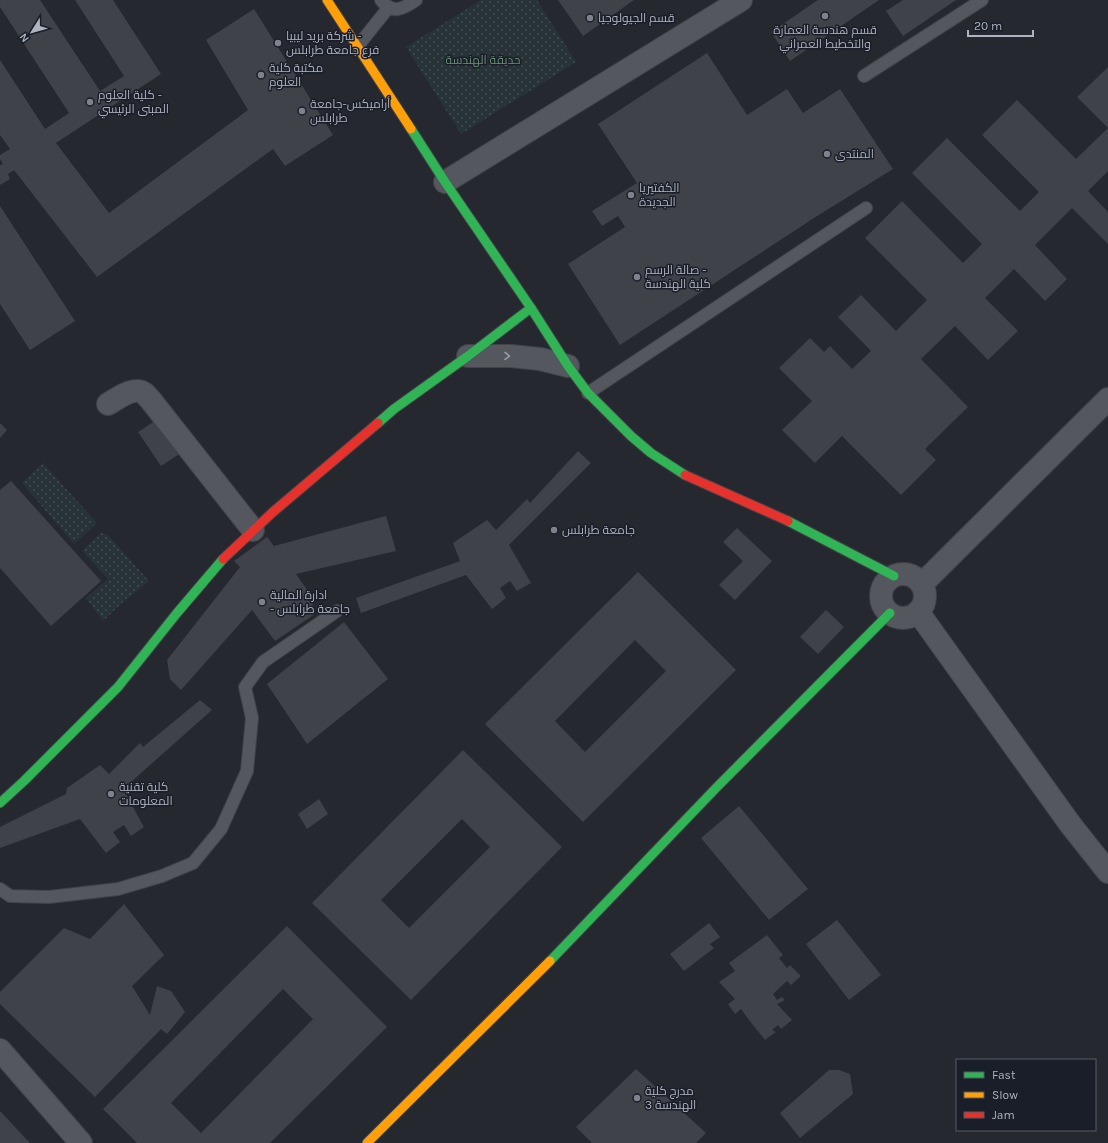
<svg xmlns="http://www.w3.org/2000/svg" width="1108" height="1143" font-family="Karla,Cairo,sans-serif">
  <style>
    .park { fill: url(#park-dots) }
    .building { fill: #3f4248; fill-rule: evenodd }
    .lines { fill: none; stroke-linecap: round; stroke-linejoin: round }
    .lane-casing { stroke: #414348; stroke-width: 14 }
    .street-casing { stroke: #414348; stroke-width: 24 }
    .fast-casing { stroke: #414348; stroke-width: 11 }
    .slow-casing { stroke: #414348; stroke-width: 11 }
    .jam-casing { stroke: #414348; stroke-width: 11 }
    .lane { stroke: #54575e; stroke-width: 12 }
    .street { stroke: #54575e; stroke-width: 22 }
    .fast { stroke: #30b455; stroke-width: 9 }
    .slow { stroke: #ff9f0a; stroke-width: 9 }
    .jam { stroke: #e5322d; stroke-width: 9 }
    .oneway { stroke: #989ca8 }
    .poi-dot { fill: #7f828d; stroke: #1a1e28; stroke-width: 1.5 }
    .labels { text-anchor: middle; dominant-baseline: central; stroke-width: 3; stroke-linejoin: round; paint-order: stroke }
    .poi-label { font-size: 12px; fill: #afb3c0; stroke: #1a1e28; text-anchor: start }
    .park-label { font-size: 12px; fill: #6a8e77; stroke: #1a1e28 }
  </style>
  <defs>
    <pattern id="park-dots" width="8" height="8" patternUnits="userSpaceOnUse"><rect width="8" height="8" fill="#273337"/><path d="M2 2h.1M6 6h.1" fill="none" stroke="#444e52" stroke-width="1.8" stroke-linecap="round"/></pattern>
  </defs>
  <rect width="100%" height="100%" fill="#25282f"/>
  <g class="park">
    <path d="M481,0H537L576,62L461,134L406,47Z"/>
    <path d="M43,463L97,523L74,544L22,483Z"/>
    <path d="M101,533L108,535L149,581L123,602L103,621L86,598L108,579L82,551Z"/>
  </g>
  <g class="building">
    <path d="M0,0H40L100,91L124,76L75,0H113L161,74L56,143L109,213L248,110L206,40L254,9L333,135L285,166L273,149L97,277L14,170L8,174L10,179L0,185V165L3,164L0,159V155L10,149L0,135V60L45,129L69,113L0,7Z"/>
    <path d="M558,0H634L583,36Z"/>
    <path d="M818,0H879L790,61L771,32Z"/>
    <path d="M903,0H956L903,36L886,11Z"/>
    <path d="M707,53L747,115L787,89L803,113L840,89L893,169L814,218L620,345L568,264L625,227L618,216L602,226L592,211L637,183L598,124Z"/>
    <path d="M1108,67V171L1088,191L1108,212V244L1072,208L1035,245L1067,279L1045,301L1014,269L985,298L1018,331L988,360L955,326L921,359L968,407L925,449L936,460L901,495L842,436L815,463L782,430L812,401L779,368L810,338L824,352L830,346L852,369L871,351L838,317L861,295L896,331L927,300L865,238L902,201L963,263L982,244L912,173L947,138L1020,211L1039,192L982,135L1017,100L1076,159L1108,128L1077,97Z"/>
    <path d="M0,206L75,321L30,350L0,304Z"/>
    <path d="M161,417L184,451L161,466L138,432Z"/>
    <path d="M0,423L7,430L0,438Z"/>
    <path d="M578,451L591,463L509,545L531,583L517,591L510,581L500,588L506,598L492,609L466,575L361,613L356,598L460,561L453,543L487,520L496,530L527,499L530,503Z"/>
    <path d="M11,481L101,581L51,626L0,568V490Z"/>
    <path d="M386,516L396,551L296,574L310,594L315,614L275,641L252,610L181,690L170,679L167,660L240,567L234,561L267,537L274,546Z"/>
    <path d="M737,528L772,561L735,600L719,585L743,561L723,542Z"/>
    <path d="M638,572L736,670L583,822L485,724ZM635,640L666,671L585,752L555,721Z"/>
    <path d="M826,610L844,627L818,654L800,637Z"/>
    <path d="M344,622L388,679L307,744L267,684Z"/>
    <path d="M200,700L212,710L123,789L144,827L131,836L124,825L113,832L120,842L106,853L80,819L0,848V827L66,794L67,788L100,765L109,774L140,743L143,747Z"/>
    <path d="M463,750L562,847L411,1000L312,903ZM462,819L490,847L409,928L381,900Z"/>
    <path d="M319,799L328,814L307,829L298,814Z"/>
    <path d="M739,806L808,889L769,920L701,838Z"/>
    <path d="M124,904L164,955L132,986L150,1015L157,986L171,991L185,1012L167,1034L161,1029L95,1097L0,1004V992L64,928L90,939Z"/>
    <path d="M837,920L881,975L849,1000L806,944Z"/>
    <path d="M709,923L720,937L710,944L714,948L684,971L670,954Z"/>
    <path d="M287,926L387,1027L270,1143H137L103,1109ZM283,989L313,1019L201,1133L171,1103Z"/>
    <path d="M767,935L783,955L779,958L787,968L790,965L801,976L791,985L787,981L773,994L777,1000L782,997L785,1000L777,1004L792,1020L781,1029L778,1025L772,1030L776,1032L765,1040L749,1020L741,1009L735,1014L728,1004L735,999L719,982L735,971L729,963Z"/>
    <path d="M636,1069L706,1133L696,1143H592L576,1127Z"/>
    <path d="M829,1070H839L850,1074L853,1094L800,1138L780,1113Z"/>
    <path d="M0,1111L30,1143H0Z"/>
  </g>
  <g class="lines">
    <defs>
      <g id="lane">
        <path d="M381,0C392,15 403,9 416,0"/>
        <path d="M357,47L389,7"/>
        <path d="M864,76L982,0"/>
        <path d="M588,393L866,208"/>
        <path d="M0,889L10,896L49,897L118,889L162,876L193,863L221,829L247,771L252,718L245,687L263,662L337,611"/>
      </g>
      <g id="street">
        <path d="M445,182L741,0"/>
        <path d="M468,356H511L540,359L568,366"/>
        <path d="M108,404C117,399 133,386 144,393C147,396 151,400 153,403L253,530"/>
        <circle cx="903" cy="596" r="22"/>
        <path d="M922,584L1108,399"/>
        <path d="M918,612L1070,824L1108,872"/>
        <path d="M0,1050L81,1143"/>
      </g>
      <g id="fast">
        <path d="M411,129L445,182L531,308L568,366L588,393L631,436L651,453L685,475"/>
        <path d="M378,423L394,409L468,356L531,308"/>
        <path d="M788,521L894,576"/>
        <path d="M0,803L24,781L118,687L177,613L223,559"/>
        <path d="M550,961L717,787L890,613"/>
      </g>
      <g id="slow">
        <path d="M327,0L411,129"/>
        <path d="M367,1143L550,961"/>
      </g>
      <g id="jam">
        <path d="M685,475L788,521"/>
        <path d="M223,559L273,512L378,423"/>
      </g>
    </defs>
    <use href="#lane" class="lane-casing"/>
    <use href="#street" class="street-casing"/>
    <use href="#fast" class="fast-casing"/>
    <use href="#slow" class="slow-casing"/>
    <use href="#jam" class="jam-casing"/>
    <use href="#lane" class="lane"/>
    <use href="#street" class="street"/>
    <use href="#fast" class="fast"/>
    <use href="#slow" class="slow"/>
    <use href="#jam" class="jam"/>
  </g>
  <defs><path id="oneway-chevron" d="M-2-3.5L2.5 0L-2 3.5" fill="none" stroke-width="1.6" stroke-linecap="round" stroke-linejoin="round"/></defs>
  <use class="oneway" href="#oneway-chevron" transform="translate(507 356) rotate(1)"/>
  <g class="poi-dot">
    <circle cx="825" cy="16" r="4"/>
    <circle cx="590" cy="18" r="4"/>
    <circle cx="278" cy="43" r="4"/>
    <circle cx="261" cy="75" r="4"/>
    <circle cx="90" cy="102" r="4"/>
    <circle cx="302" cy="111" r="4"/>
    <circle cx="827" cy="154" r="4"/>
    <circle cx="631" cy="195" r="4"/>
    <circle cx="637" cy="277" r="4"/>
    <circle cx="554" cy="530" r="4"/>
    <circle cx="262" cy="602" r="4"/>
    <circle cx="111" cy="794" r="4"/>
    <circle cx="637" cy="1098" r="4"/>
  </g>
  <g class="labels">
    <g class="poi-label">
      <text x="598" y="18">قسم الجيولوجيا</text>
      <text x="825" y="30" text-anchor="middle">قسم هندسة العمارة<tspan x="825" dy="14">والتخطيط العمراني</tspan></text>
      <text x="286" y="36">شركة بريد ليبيا -<tspan x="286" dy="14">فرع جامعة طرابلس</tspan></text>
      <text x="269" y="68">مكتبة كلية<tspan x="269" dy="14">العلوم</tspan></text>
      <text x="98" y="95">كلية العلوم -<tspan x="98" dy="14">المبنى الرئيسي</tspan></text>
      <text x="310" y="104">أراميكس-جامعة<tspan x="310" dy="14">طرابلس</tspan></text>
      <text x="835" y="154">المنتدى</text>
      <text x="639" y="188">الكفتيريا<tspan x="639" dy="14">الجديدة</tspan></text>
      <text x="645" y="270">صالة الرسم -<tspan x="645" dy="14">كلية الهندسة</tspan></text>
      <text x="562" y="530">جامعة طرابلس</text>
      <text x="270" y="595">ادارة المالية<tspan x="270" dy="14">- جامعة طرابلس</tspan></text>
      <text x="119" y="787">كلية تقنية<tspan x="119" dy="14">المعلومات</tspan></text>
      <text x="645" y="1091">مدرج كلية<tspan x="645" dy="14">الهندسة 3</tspan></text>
    </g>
    <g class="park-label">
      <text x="483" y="60">حديقة الهندسة</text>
    </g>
  </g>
  <rect x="956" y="1059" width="140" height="72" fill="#1a1e28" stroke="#565a65"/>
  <rect x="964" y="1072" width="20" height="6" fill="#30b455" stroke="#565a65"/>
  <text x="992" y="1079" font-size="12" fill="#afb3c0">Fast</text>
  <rect x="964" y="1092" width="20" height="6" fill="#ff9f0a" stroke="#565a65"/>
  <text x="992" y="1099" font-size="12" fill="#afb3c0">Slow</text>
  <rect x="964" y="1112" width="20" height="6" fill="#e5322d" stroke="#565a65"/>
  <text x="992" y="1119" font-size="12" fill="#afb3c0">Jam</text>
  <g transform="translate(32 32) rotate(233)" stroke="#1a1e28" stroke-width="3" paint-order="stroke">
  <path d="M0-3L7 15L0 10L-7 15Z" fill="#afb3c0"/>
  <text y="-6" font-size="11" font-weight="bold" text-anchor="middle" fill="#afb3c0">N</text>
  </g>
  <path d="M968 30v6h65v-6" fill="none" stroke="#afb3c0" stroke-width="2"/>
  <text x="974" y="30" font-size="12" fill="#afb3c0" stroke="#1a1e28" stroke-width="3" paint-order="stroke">20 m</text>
</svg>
